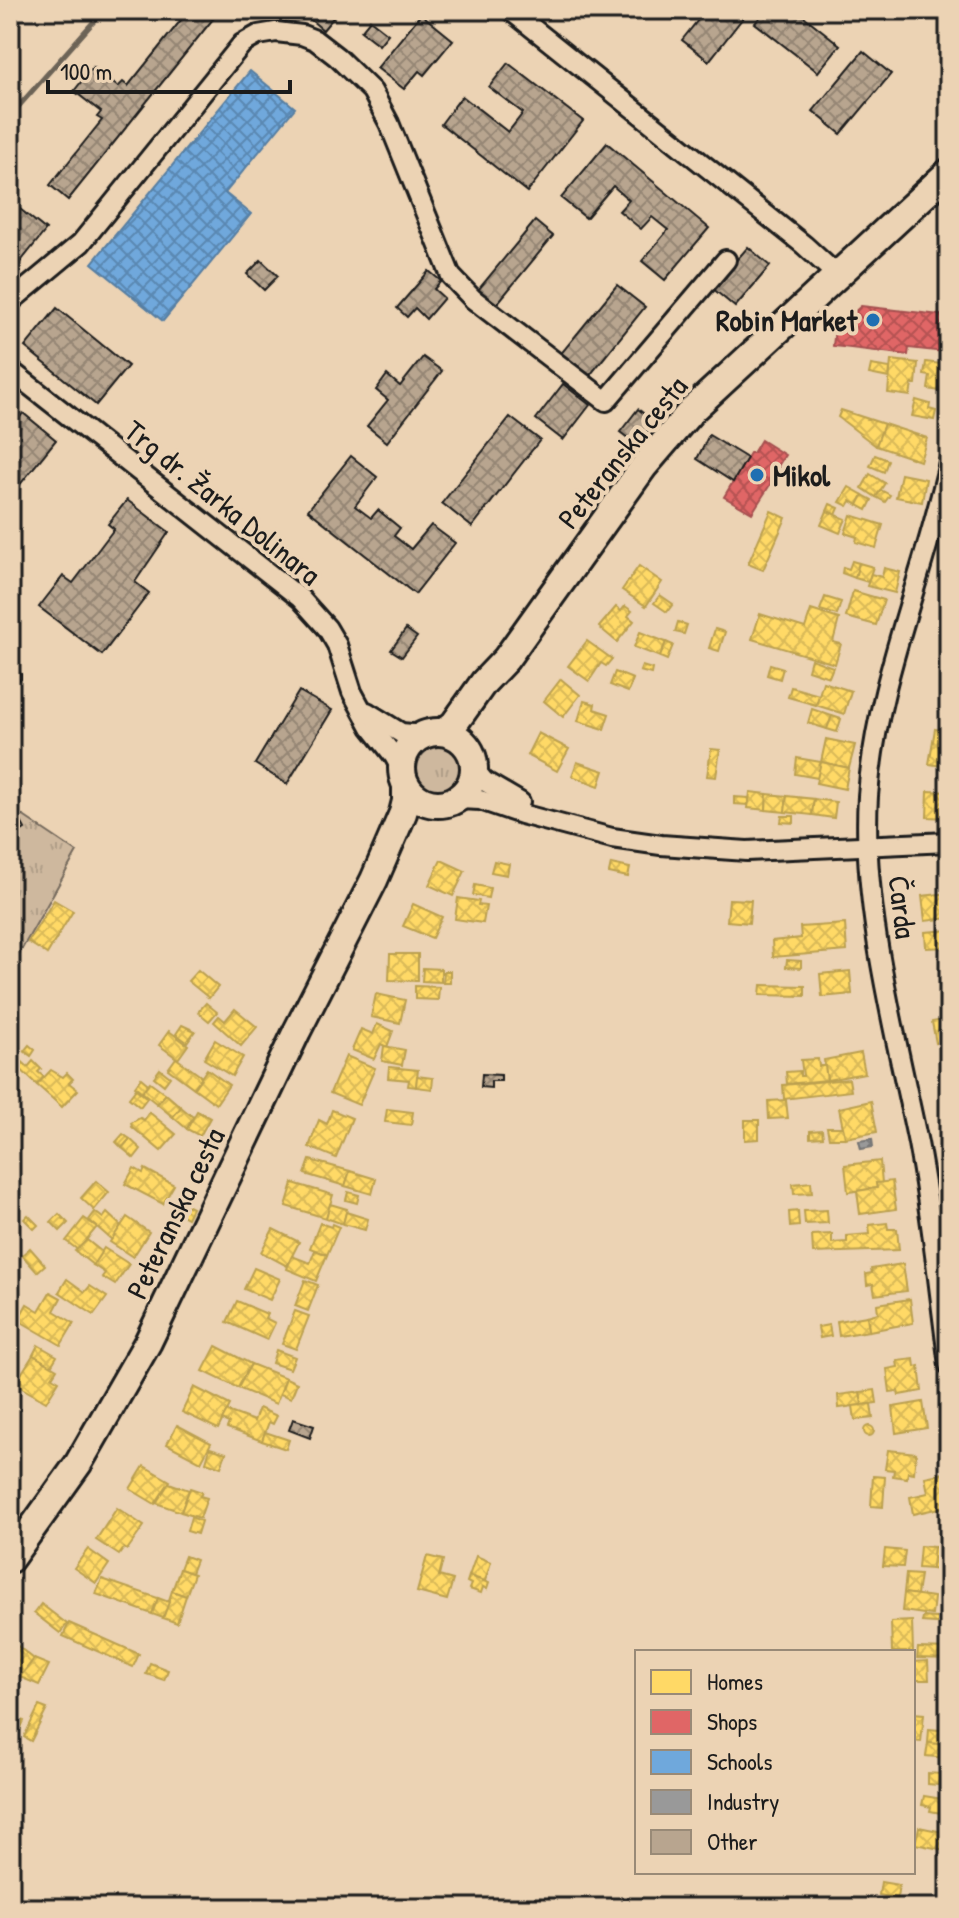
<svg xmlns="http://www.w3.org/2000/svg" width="959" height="1918" font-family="'Patrick Hand',sans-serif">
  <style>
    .grass { fill: url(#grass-tufts); stroke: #756a5d; stroke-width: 2 }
    .homes { fill: url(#homes-cross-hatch); stroke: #bba050; stroke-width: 2 }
    .shops { fill: url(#shops-cross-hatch); stroke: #a55050; stroke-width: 2 }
    .schools { fill: url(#schools-cross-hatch); stroke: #567ea2; stroke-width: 2 }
    .industry { fill: url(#industry-cross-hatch); stroke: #747474; stroke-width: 2 }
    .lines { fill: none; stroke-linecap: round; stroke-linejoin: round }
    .stream { stroke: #6c6357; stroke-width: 5 }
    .building { fill: url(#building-cross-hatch); stroke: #1c1c1c; stroke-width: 2 }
    .street-casing { stroke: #1c1c1c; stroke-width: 24 }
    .secondary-casing { stroke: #1c1c1c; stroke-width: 32 }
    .street { stroke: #ecd3b4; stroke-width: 18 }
    .secondary { stroke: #ecd3b4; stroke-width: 26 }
    .poi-dot { fill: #1f6fb2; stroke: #ecd3b4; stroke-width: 3 }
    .labels { text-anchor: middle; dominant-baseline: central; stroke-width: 8; stroke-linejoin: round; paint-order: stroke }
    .poi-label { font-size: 30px; font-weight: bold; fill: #1c1c1c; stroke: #ecd3b4; text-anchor: end }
    .street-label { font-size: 30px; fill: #1c1c1c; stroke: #ecd3b4 }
  </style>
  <defs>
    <pattern id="grass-tufts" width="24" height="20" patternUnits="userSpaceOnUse" patternTransform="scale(2)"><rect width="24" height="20" fill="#ceb89e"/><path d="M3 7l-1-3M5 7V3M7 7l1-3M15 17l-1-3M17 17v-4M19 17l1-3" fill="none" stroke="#b09e88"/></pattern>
    <pattern id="homes-cross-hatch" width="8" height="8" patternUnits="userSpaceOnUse" patternTransform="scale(2)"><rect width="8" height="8" fill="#ffd966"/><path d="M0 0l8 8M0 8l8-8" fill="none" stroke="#daba58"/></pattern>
    <pattern id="shops-cross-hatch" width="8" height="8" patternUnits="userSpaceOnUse" patternTransform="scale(2)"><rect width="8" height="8" fill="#e06666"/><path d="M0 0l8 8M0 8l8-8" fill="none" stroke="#b55353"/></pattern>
    <pattern id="schools-cross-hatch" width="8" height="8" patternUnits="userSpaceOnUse" patternTransform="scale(2)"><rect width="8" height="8" fill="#6fa8dc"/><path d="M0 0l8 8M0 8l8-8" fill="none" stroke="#5a88b2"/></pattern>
    <pattern id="industry-cross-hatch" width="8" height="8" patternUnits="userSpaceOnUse" patternTransform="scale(2)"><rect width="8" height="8" fill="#999"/><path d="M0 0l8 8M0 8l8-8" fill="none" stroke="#7c7c7c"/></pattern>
    <pattern id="building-cross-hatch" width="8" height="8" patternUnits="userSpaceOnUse" patternTransform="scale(2)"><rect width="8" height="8" fill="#b8a58f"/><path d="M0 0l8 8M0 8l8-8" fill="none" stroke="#958674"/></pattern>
  </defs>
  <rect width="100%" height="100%" fill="#ecd3b4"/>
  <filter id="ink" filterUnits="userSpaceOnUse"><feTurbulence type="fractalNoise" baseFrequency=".0125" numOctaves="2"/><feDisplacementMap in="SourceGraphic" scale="16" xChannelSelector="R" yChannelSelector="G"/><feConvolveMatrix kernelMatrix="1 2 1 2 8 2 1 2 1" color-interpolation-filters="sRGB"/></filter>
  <g filter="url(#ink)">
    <g class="grass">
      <circle cx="439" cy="769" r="22"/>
      <path d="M10,807L77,852L10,970Z"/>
    </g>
    <g class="homes">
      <path d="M891,360L918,363L916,384H912L910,396L888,393Z"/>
      <path d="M926,362L949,365L945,392L928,389L930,376L924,375Z"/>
      <path d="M871,365L890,368L889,378L869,374Z"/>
      <path d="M916,400L930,404L929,409L936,411L934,420L912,416Z"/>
      <path d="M841,410L884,424L876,446L838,417Z"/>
      <path d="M884,424L927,438L920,461L876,446Z"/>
      <path d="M875,455L888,460L884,472L870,466Z"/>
      <path d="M870,474L885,483L876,497L862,488Z"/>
      <path d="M901,474L926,479L922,502L896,497Z"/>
      <path d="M849,487L863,495L858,505L851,501L848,506L840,502Z"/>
      <path d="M881,490L890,495L885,502L876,497Z"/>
      <path d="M863,495L872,500L867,510L858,505Z"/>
      <path d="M830,504L839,508L836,515L827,511Z"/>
      <path d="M771,511L786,518L763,570L748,564Z"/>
      <path d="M827,511L846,519L840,533L821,525Z"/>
      <path d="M851,515L883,525L876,548L856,542L857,537L845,533Z"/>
      <path d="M852,561L859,563L855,578L842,573L843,567L849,569Z"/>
      <path d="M859,563L873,567L868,582L855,578Z"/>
      <path d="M639,566L662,582L646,606L622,590Z"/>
      <path d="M884,568L900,572L895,593L867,586L871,574L882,577Z"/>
      <path d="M853,591L884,600L876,625L846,617Z"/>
      <path d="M660,595L673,604L667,612L654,603Z"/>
      <path d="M825,597L841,602L837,615L820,610Z"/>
      <path d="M625,606L632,611L628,616L634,621L617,642L599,627L616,607L621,611Z"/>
      <path d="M811,610L839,619L833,642L841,644L835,664L752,639L760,614L805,628Z"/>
      <path d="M678,622L687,625L684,634L675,632Z"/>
      <path d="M715,629L725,632L719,651L709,648Z"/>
      <path d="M640,632L666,642L660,657L634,647Z"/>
      <path d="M587,641L612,659L606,666L601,663L589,681L568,666Z"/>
      <path d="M666,642L673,645L667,660L660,657Z"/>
      <path d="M811,659L833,667L829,677L808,670Z"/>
      <path d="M770,664L783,668L780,679L767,675Z"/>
      <path d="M642,666L652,669L651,674L640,671Z"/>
      <path d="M615,672L633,679L628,692L610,685Z"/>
      <path d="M561,679L580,695L563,717L544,701Z"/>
      <path d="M823,682L851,691L844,714L816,705Z"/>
      <path d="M791,687L819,695L816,705L788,697Z"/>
      <rect x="943" y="688" width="6" height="23"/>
      <path d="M584,701L595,704L594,709L609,714L604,729L578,721Z"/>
      <path d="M812,709L832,716L827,729L808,723Z"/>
      <path d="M832,716L841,719L837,732L827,729Z"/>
      <path d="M935,729L949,731V767L929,764Z"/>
      <path d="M538,733L569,749L557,771L527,755Z"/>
      <path d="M826,739L855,745L849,768L821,762Z"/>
      <path d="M711,749L720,750L716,777L707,776Z"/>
      <path d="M797,758L821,762L818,778L795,774Z"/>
      <path d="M577,762L604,771L599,786L572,776Z"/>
      <path d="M821,762L849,768L845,789L816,783Z"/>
      <path d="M928,791L949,792V818L927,817Z"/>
      <path d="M750,792L767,794L766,810L748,808Z"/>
      <path d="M767,794L787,796L785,812L766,810Z"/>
      <path d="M787,796L814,799L812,815L785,812Z"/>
      <path d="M734,797L749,798L748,805L734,804Z"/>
      <path d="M814,799L836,802L834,818L812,815Z"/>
      <path d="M782,816H794V823L781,822Z"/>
      <path d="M441,860L465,871L453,896L429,885Z"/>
      <path d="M494,861L509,864L507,875L491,872Z"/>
      <path d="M611,864L630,868L628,877L609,873Z"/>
      <path d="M475,885L490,888L488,898L473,895Z"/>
      <path d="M949,893V918L925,921L922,896Z"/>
      <path d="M458,898L479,901L478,905L486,906L483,923L455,919Z"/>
      <path d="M729,899L751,900L749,923L727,921Z"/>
      <path d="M54,900L73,911L47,954L28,942Z"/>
      <path d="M413,904L442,917L432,938L403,926Z"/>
      <path d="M845,924L847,951L773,957L772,941L801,938L800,927Z"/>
      <path d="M949,930V947L926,948L925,932Z"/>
      <path d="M390,954H418V981L389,980Z"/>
      <path d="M787,960L801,961V968L786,967Z"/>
      <path d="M423,968L441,969V982L422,981Z"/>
      <path d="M198,970L218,987L209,998L188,981Z"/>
      <path d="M444,971H450V983H443Z"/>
      <path d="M850,971L852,994L822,997L820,974Z"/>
      <path d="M761,985L805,986V996L760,995Z"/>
      <path d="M415,986L439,987L438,1000L415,999Z"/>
      <path d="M376,994L405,1000L400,1023L371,1017Z"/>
      <path d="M206,1003L217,1012L209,1021L198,1012Z"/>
      <path d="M235,1009L257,1027L241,1046L214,1022L219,1016L225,1021Z"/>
      <path d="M949,1019V1041L936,1043L932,1022Z"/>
      <path d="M377,1024L393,1031L387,1047L381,1044L374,1059L352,1050L361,1029L373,1034Z"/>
      <path d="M182,1025L195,1031L187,1042L176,1034Z"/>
      <path d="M169,1031L188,1045L178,1059L159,1045Z"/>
      <path d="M215,1040L243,1057L232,1076L204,1059Z"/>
      <path d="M29,1045L35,1050L31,1056L24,1051Z"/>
      <path d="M384,1046L405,1050L402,1065L382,1061Z"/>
      <path d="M861,1053L865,1073L827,1080L824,1060Z"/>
      <path d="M16,1056L28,1067L33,1061L41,1069L38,1072L44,1077L37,1085L12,1061Z"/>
      <path d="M346,1056L375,1068L359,1105L330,1093Z"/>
      <path d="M176,1058L202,1077L194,1088L168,1069Z"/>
      <path d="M818,1059L819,1066H825L827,1080L787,1084L786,1072L800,1071V1076H803L801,1060Z"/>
      <path d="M389,1067L418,1070L416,1087L408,1086L409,1080L388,1078Z"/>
      <path d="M160,1069L170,1077L164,1085L154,1077Z"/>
      <path d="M207,1069L229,1085L216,1104L194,1088Z"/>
      <path d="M51,1070L63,1077L67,1073L73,1079L69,1083L78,1090L62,1107L37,1085Z"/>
      <path d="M417,1076L433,1078L432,1089L416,1087Z"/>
      <path d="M949,1077V1100H945L941,1078Z"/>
      <path d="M141,1078L148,1084L142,1092L135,1086Z"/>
      <path d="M849,1079L851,1091L784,1099L783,1085Z"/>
      <path d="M150,1082L166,1094L157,1104L142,1092Z"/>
      <path d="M136,1089L147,1098L140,1107L129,1098Z"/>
      <path d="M166,1094L181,1107L173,1117L157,1104Z"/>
      <path d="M786,1100L788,1118L769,1119L768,1101Z"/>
      <path d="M871,1101L877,1132L845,1138L839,1108Z"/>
      <path d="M181,1107L193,1117L187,1129L173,1117Z"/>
      <path d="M387,1109L413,1112L411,1125L385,1122Z"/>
      <path d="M332,1110L352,1118L336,1158L309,1147L319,1120L327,1124Z"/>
      <path d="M197,1111L210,1118L200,1136L187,1129Z"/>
      <path d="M149,1112L176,1134L161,1151L132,1127L131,1123L140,1118L144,1120Z"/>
      <path d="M745,1120H759V1139L745,1140Z"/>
      <path d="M827,1127H843L845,1138H829Z"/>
      <path d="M822,1130L823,1137L810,1138V1131Z"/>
      <path d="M123,1134L130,1139L122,1148L116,1142Z"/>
      <path d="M130,1139L141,1149L134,1158L122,1148Z"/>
      <path d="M310,1160L350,1171L345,1186L305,1174Z"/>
      <path d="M880,1161L882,1183H876L877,1188L848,1192L845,1165Z"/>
      <path d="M134,1168L143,1173L145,1169L174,1185L163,1204L125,1184Z"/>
      <path d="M350,1171L376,1179L372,1194L345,1186Z"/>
      <path d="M96,1181L109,1192L94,1210L81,1198Z"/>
      <path d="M892,1181L896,1209L860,1214L857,1191L877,1188L876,1183Z"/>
      <path d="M811,1182L812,1193L794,1194L793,1184Z"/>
      <path d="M293,1183L333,1195L326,1218L286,1206Z"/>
      <path d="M348,1192L359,1195L357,1203L346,1200Z"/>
      <path d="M178,1201L192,1208L187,1218L173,1210Z"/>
      <path d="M330,1204L347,1209L343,1224L326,1218Z"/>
      <path d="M827,1210L828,1223L805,1224L804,1211Z"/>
      <path d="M798,1211L799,1226L790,1227L789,1212Z"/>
      <path d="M95,1212L103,1218L107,1213L121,1226L112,1240L89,1220Z"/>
      <path d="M346,1212L368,1219L365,1230L343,1224Z"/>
      <path d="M59,1214L68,1223L60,1231L51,1222Z"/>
      <path d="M28,1215L38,1225L34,1229L24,1219Z"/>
      <path d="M127,1217L149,1232L133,1257L110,1242Z"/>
      <path d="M84,1218L97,1227L78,1250L66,1241Z"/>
      <path d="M320,1223L331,1227L332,1224L339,1227L327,1255L310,1248Z"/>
      <path d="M887,1223L888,1229H897L899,1250L813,1253L812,1235L832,1234V1243L847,1242V1236L870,1234L869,1225Z"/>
      <path d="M273,1229L299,1242L287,1266L261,1252Z"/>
      <path d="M87,1240L102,1252L93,1265L75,1251Z"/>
      <path d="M30,1248L45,1265L37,1272L22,1255Z"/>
      <path d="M104,1248L129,1264L115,1285L102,1277L105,1273L93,1265Z"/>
      <path d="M315,1250L327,1255L316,1281L287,1269L292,1256L310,1263Z"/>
      <path d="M903,1264L907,1291L875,1295L873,1284L867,1285L866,1274L872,1273L871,1269Z"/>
      <path d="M254,1268L280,1279L270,1300L244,1289Z"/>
      <path d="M67,1279L85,1292L90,1286L107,1297L94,1315L59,1292Z"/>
      <path d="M305,1280L318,1285L308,1311L295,1306Z"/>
      <path d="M50,1292L61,1298L54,1311L74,1323L61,1345L18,1320L27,1304L39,1311Z"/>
      <path d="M910,1299L913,1323L869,1331L867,1316L878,1313L877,1304Z"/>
      <path d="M237,1301L267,1314L265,1318L275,1323L267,1340L227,1322Z"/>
      <path d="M295,1311L309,1316L296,1349L282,1344Z"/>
      <path d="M867,1316L869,1331L839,1336L837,1321Z"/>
      <path d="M829,1325L831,1336L820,1338L818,1327Z"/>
      <path d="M38,1345L57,1356L51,1366L33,1355Z"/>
      <path d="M216,1346L251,1364L238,1388L203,1371Z"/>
      <path d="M276,1350L295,1357L290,1369L272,1363Z"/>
      <path d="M33,1355L57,1369L52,1377L59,1381L46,1402L15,1384Z"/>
      <path d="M914,1359L915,1367L919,1366L922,1391L899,1395L898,1391L890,1392L887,1369L898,1367L897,1361Z"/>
      <path d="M251,1364L286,1378L276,1404L238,1388Z"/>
      <path d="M286,1378L297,1383L291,1398L280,1394Z"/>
      <path d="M194,1387L230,1405L218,1429L182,1412Z"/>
      <path d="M875,1390L877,1403L862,1405L860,1392Z"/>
      <path d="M860,1392L862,1405L839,1408L838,1395Z"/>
      <path d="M923,1402L927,1428L896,1433L893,1407Z"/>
      <path d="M871,1404L873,1418L855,1420L853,1406Z"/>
      <path d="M259,1408L277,1416L273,1424L269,1422L262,1441L227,1428L229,1423L222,1420L227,1411L254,1421Z"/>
      <path d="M177,1425L211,1443L201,1462L167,1444Z"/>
      <circle cx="869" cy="1431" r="5"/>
      <path d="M265,1432L289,1440L286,1449L262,1441Z"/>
      <path d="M10,1441L19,1448L10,1459Z"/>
      <path d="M210,1448L226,1453L221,1467L206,1462Z"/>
      <path d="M888,1450L916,1453L914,1473L908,1472L907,1478L893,1476L894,1470L885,1469Z"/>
      <path d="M144,1466L170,1481L155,1504L130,1489Z"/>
      <path d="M944,1473L949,1506L913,1514L910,1497L928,1493L925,1477Z"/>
      <path d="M873,1476L885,1477L883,1507L871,1506Z"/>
      <path d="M169,1483L189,1490L181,1512L156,1503Z"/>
      <path d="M190,1488L202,1492L200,1496L207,1498L200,1518L181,1512Z"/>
      <path d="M117,1508L144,1526L127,1550L124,1548L119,1555L96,1540Z"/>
      <path d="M191,1517L201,1521L197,1534L187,1531Z"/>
      <path d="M920,1546L934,1547L932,1569L918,1568Z"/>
      <path d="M934,1547L949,1548V1571L932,1569Z"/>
      <path d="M88,1549L109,1564L96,1583L74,1568Z"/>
      <path d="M885,1549L905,1551L903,1567L883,1566Z"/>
      <path d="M185,1556L196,1560L191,1573L180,1569Z"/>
      <path d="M427,1556L443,1560L439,1576L453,1580L447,1600L417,1592Z"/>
      <path d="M476,1556L491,1562L485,1581L469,1576Z"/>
      <path d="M180,1569L194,1574L186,1596L172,1591Z"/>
      <path d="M906,1574L920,1575L917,1595L904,1593Z"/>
      <path d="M469,1576L489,1583L487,1589L483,1587L481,1593L469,1589L471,1584L467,1582Z"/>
      <path d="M102,1579L158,1598L152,1614L96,1594Z"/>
      <path d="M172,1591L186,1596L177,1623L163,1618Z"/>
      <path d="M944,1592H949V1616L942,1615Z"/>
      <path d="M904,1593L934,1597L932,1615L902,1611Z"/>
      <path d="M158,1598L169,1602L163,1618L152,1614Z"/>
      <path d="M41,1604L67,1624L60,1633L34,1613Z"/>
      <path d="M923,1617L949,1619V1624L922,1622Z"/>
      <path d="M912,1621L913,1652H892L891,1622Z"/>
      <path d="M69,1623L139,1654L133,1667L63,1636Z"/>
      <path d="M10,1640L34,1659L20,1677L10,1669Z"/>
      <path d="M918,1648L949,1649V1659L917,1658Z"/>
      <path d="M34,1659L49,1665L39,1685L20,1677Z"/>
      <path d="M928,1661L929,1680H914L913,1662Z"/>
      <path d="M150,1663L168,1670L164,1680L146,1674Z"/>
      <path d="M39,1706L47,1709L31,1741L24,1737Z"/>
      <path d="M913,1713L924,1714L921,1742L913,1741Z"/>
      <path d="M10,1715L24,1721L18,1734L10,1731Z"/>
      <path d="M929,1729L949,1731V1745L928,1743Z"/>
      <path d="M928,1743L948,1745L947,1758L926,1756Z"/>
      <path d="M942,1767L949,1768V1786L928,1784V1773L941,1774Z"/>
      <path d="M924,1796L943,1799L941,1813L930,1811L931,1807L922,1805Z"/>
      <path d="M942,1804L949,1805V1814L941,1813Z"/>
      <path d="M919,1827L948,1833L945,1850L915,1844Z"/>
      <path d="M881,1882L899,1885L897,1898L879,1895Z"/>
      <path d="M906,1903L949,1908H906Z"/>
    </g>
    <g class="shops">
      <path d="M861,306L948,316L944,352L909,348L908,355L833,346L835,329Z"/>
      <path d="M761,440L785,455L778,466L780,469L752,513L724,497L750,453H753Z"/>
    </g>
    <path class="schools" d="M250,71L295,108L225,193L251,214L163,321L92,263Z"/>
    <path class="industry" d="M872,1139L873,1147L861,1149L859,1141Z"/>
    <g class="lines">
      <path class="stream" d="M10,116L104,10"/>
    </g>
    <g class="building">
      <path d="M189,10H213L217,14L68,200L50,185L102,120L97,117L101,112L74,91L93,67L118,87L123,82L128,86Z"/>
      <path d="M299,10H336L338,12L323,30Z"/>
      <path d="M706,10H749L709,61L682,40Z"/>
      <path d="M766,10H796L840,45L818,72L755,23Z"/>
      <path d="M421,14L453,40L424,75L419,71L404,89L377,68Z"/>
      <path d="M370,20L388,34L379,45L361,31Z"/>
      <path d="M863,51L891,74L841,134L813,111Z"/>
      <path d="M508,63L583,121L527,192L441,124L462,96L508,132L523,113L489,87Z"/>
      <path d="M607,143L709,228L665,280L642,261L668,230L652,217L641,229L619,211L629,200L613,186L586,218L561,198Z"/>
      <path d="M10,201L46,230L10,275Z"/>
      <path d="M535,221L553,236L496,305L478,290Z"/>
      <path d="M748,247L770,266L735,307L712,288Z"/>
      <path d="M261,260L278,276L264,290L247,274Z"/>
      <path d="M429,271L441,281L434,289L444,298L426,319L415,308L407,317L397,308Z"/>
      <path d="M617,285L645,307L587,379L559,356Z"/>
      <path d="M57,308L128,366L96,405L25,347Z"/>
      <path d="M423,357L442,371L387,442L367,426L388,400L376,390L387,375L400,386Z"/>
      <path d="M563,384L590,405L563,440L536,419Z"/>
      <path d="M10,409L20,417L23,413L56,440L10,497Z"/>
      <path d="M638,409L654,422L637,445L620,432Z"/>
      <path d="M510,417L540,440L472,527L442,503Z"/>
      <path d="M709,435L747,458L733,482L697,459Z"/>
      <path d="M351,456L377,477L355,506L371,518L378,510L400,528L394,536L411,549L431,525L455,543L415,594L308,510Z"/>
      <path d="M127,500L169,532L135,582L149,593L102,655L39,607L63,576L73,583L114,529L108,524Z"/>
      <path d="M406,629L417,637L402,657L391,650Z"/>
      <path d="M17,671L21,674V679L16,681L12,679V674Z"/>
      <path d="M299,691L332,710L287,784L255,764Z"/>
      <path d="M19,818L25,829L14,836L10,824Z"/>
      <path d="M482,1074L501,1075V1081H491V1088L481,1087Z"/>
      <path d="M293,1419L314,1426L310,1438L289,1430Z"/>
    </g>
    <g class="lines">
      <defs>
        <g id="street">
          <path d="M510,10L804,245L838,276"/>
          <path d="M10,302L81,243L242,44L258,35L276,32L302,35L315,40L337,57L372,91L389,123L451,276L473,299L606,401L726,260"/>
          <path d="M10,370L300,598L327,628L337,645L352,692L371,727L394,756L402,770"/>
          <path d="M949,462C925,574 876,681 868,796C861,906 896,1035 918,1143C932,1216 939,1291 949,1365"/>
          <path d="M367,712L401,733L424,735"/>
          <path d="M475,770L484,781L520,802"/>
          <path d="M458,799L480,800L521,814L612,838L661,845L747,851L949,842"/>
        </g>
        <g id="secondary">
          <circle cx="438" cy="768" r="36"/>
          <path d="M444,732L454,724L484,682L506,659L644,466L692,410L949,172"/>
          <path d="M10,1559L78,1464L148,1342L297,1031L374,880L403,813L406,801V785"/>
        </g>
      </defs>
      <use href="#street" class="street-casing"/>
      <use href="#secondary" class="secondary-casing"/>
      <use href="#street" class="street"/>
      <use href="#secondary" class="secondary"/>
    </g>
  </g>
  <g class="poi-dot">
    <circle cx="873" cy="320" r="8"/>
    <circle cx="757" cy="475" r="8"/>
  </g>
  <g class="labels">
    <g class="poi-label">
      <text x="857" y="320">Robin Market</text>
      <text x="773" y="475" text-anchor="start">Mikol</text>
    </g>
    <g class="street-label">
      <text transform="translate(622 452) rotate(-51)">Peteranska cesta</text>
      <text transform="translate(223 502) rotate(39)">Trg dr. Žarka Dolinara</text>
      <text transform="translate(903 907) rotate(83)">Čarda</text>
      <text transform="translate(175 1213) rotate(-64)">Peteranska cesta</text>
    </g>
  </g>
  <rect width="959" height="1918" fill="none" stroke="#ecd3b4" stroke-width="40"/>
  <rect x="20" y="20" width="919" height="1878" fill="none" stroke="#1c1c1c" stroke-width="3" filter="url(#ink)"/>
  <rect x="635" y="1650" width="280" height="224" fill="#ecd3b4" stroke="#998a77" stroke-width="2"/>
  <rect x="651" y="1670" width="40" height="24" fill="#ffd966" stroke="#998a77" stroke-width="2"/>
  <text x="707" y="1690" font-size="24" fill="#1c1c1c">Homes</text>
  <rect x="651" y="1710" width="40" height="24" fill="#e06666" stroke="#998a77" stroke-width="2"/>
  <text x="707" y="1730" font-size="24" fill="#1c1c1c">Shops</text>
  <rect x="651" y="1750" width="40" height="24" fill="#6fa8dc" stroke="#998a77" stroke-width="2"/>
  <text x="707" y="1770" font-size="24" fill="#1c1c1c">Schools</text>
  <rect x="651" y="1790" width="40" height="24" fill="#999999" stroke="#998a77" stroke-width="2"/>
  <text x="707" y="1810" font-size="24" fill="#1c1c1c">Industry</text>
  <rect x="651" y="1830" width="40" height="24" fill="#b8a58f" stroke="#998a77" stroke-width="2"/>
  <text x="707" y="1850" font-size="24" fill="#1c1c1c">Other</text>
  <path d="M48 80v12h242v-12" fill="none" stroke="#1c1c1c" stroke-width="4"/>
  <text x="60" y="80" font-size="24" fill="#1c1c1c" stroke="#ecd3b4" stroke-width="6" paint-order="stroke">100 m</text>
</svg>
